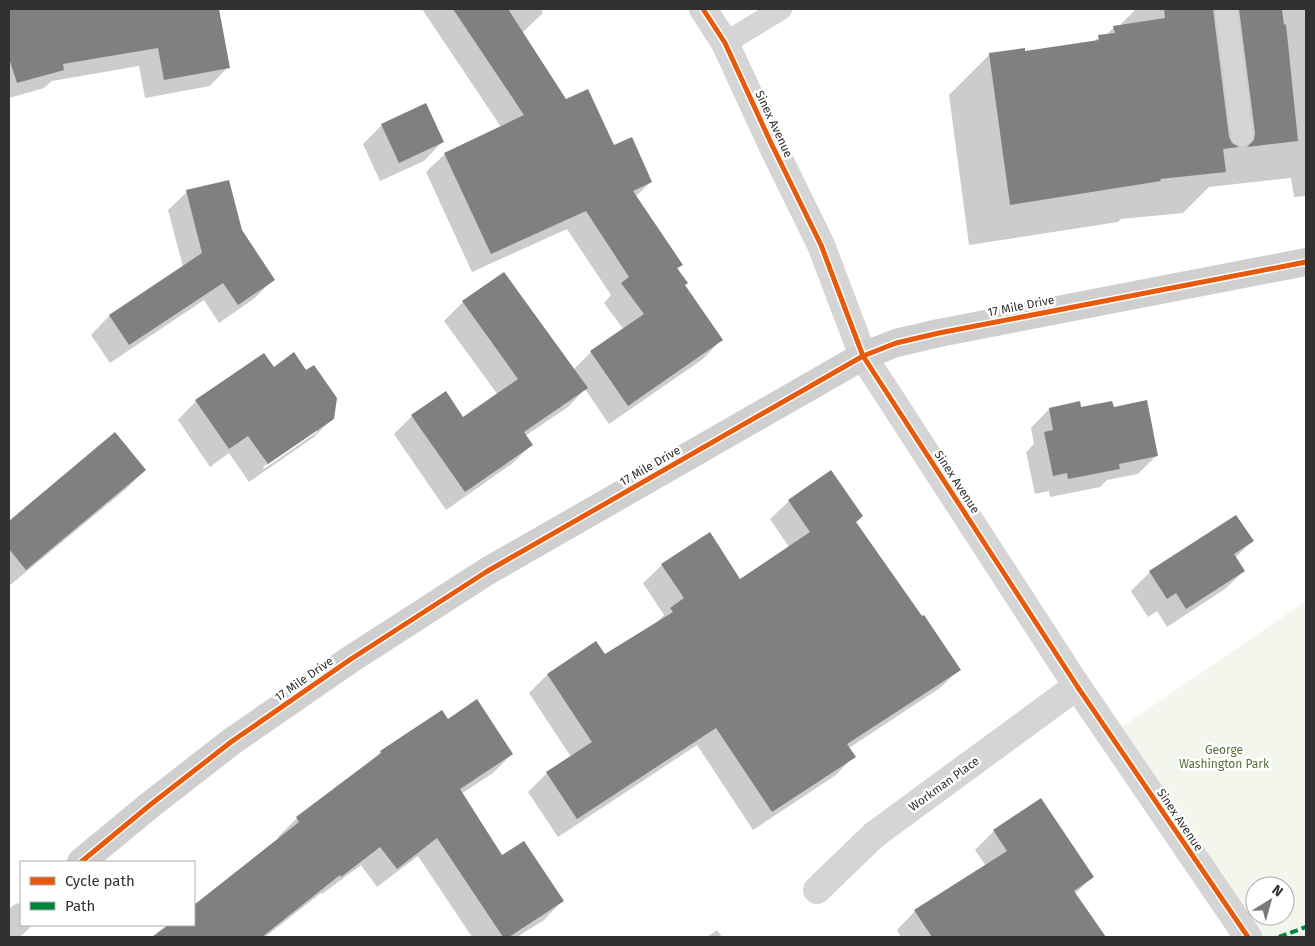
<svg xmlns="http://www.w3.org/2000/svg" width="1315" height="946" font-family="'Fira Sans',sans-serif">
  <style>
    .green { fill: #f3f6ed; fill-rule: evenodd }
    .shadow { fill: #0003; fill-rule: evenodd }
    .building { fill: #808080 }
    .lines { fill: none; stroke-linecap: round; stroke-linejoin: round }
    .service { stroke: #d5d5d5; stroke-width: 22 }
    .minor { stroke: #d5d5d5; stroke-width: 28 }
    .tertiary { stroke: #d5d5d5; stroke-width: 28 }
    .secondary { stroke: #cfcfcf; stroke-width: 28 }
    .quiet { stroke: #00873e; stroke-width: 4; stroke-dasharray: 8 4; stroke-linecap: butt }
    .cycleway-casing { stroke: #fff; stroke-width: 8 }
    .cycleway { stroke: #e8590c; stroke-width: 5 }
    .labels { text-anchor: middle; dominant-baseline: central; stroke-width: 5; stroke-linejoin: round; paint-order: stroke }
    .street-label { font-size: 12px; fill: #313131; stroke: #fff }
    .park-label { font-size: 12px; fill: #5c713a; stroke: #fff }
  </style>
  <rect width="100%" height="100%" fill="#fff"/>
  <path class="green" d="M1306,601V937H1248L1110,735ZM1255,886H1285V916H1255Z"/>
  <g class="shadow">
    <path d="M9,9H218L228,67L210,86L145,98L139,66L52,81L44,88L9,98Z"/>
    <path d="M422,9H541L543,13L522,33L566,101L651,182L635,197L682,264L676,270L683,286L721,340L703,359L609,424L585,389L568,407L525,436L531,445L513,463L446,510L394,434L412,416L463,418L498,395L444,321L463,302L573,370L591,352L624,330L604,303L611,295L567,229L472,272L426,172L445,154L501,127Z"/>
    <path d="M1136,9H1306V196L1294,197L1291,178L1209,187L1183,213L1121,219L1118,222L969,245L949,95L990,54L1024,53L1093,42L1099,37L1105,36L1114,27L1121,26V24Z"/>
    <path d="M382,125L442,142L424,161L380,181L363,144Z"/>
    <path d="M187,192L241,231L273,280L255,298L219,323L204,300L110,363L91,335L109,316L183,267L168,210Z"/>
    <path d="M274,369L333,418L314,437L249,482L229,453L210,467L178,420L196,401ZM317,429V432L264,469L263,467Z"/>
    <path d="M1113,408L1157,455L1138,474L1107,480L1100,487L1050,497L1049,491L1035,494L1026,452L1034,444L1031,428L1049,409Z"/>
    <path d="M114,434L145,470L126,489L9,586V522Z"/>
    <path d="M789,501L855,523L959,670L940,688L849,748L854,756L836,775L753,830L697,745L558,837L528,792L547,773L571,757L529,693L547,675L596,643L605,656L654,625L664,615L643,583L662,565L740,580L789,547L770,519Z"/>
    <path d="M1252,541L1235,558L1244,571L1225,589L1167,627L1157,611L1148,617L1131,591L1150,572Z"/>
    <path d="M441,712L447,721L512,754L493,773L461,794L502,857L562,901L544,920L517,937H472L418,856L377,887L361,865L322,894L321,893L265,937H152L168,925H194V905L279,839L278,837L297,818L371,762L381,752Z"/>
    <path d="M1041,800L1092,877L1075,894L1099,930L1091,937H901L897,930L915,911L986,866L975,850L994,831Z"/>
    <path d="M717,930L722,937H707Z"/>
  </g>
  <g class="building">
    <path d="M9,9H219L230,68L164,80L158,48L63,64L64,70L17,83L9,58Z"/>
    <path d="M453,9H508L566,99L588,89L614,145L632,137L652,182L633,191L683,265L677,268L688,283L685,285L723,340L628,406L590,351L644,314L621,283L629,277L586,211L491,254L444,153L524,115Z"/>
    <path d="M1164,9H1213L1229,137L1232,143L1239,147L1223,149L1226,172L1160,179L1161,181L1010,205L989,53L1025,48V51L1099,40L1098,35L1115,33L1113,26L1165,18Z"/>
    <path d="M1239,9H1282L1284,25L1286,24L1298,141L1247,147L1254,140L1255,133Z"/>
    <path d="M426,103L444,142L399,163L381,124Z"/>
    <path d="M229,180L242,230L275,280L238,305L223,283L129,345L109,315L202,253L186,190Z"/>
    <path d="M504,272L588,388L524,432L533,445L465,492L411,415L446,391L463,417L518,379L462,301Z"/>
    <path d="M294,352L306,370L314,365L337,398L334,419L268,464L248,436L229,449L195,400L264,353L274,367Z"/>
    <path d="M1147,400L1158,456L1119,464L1120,469L1068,479L1067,473L1053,476L1044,432L1053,430L1049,408L1080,401L1081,407L1112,401L1114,407Z"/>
    <path d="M115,432L146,470L26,570L9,549V521Z"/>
    <path d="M831,470L863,516L856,522L922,616L924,615L961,670L847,744L856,757L772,812L716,728L577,819L546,772L592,742L547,674L596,641L605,654L673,612L670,608L684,598L661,564L710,532L740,579L810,532L788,500Z"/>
    <path d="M1236,515L1254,541L1234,554L1245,571L1186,609L1176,593L1167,599L1149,571Z"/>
    <path d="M477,699L513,754L460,789L502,855L524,841L564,901L509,937H503L437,838L397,869L380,847L341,877L340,875L262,937H152L168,925H194V905L299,822L296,817L381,753L380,751L442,710L448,719Z"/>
    <path d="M1041,798L1094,877L1074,891L1106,937H932L914,910L1007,851L993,830Z"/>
  </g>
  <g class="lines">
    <g class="service">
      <path d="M1226,9L1242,135"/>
      <path d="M725,43L781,9"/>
    </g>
    <path class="minor" d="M817,890L874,835L1077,686"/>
    <path class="tertiary" d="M703,9L725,43L771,143L821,245L863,356L1077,686L1248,937"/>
    <g class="secondary">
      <path d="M81,862L150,805L231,742L351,659L486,572L863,356L896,343L939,333L1306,262"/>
      <path d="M9,928L21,917"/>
    </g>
    <path class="quiet" d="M1279,937L1306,927"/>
    <defs>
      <g id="cycleway">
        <path d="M703,9L725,43L771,143L821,245L863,356L1077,686L1248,937"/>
        <path d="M81,862L150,805L231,742L351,659L486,572L863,356L896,343L939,333L1306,262"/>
      </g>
    </defs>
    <use href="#cycleway" class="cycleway-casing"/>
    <use href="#cycleway" class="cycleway"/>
  </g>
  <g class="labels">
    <g class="street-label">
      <text transform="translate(774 124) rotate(65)">Sinex Avenue</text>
      <text transform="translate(1021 306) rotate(-11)">17 Mile Drive</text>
      <text transform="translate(650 466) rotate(-30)">17 Mile Drive</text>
      <text transform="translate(957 482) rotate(57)">Sinex Avenue</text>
      <text transform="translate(304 679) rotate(-35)">17 Mile Drive</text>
      <text transform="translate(944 784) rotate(-36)">Workman Place</text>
      <text transform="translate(1180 820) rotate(56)">Sinex Avenue</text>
    </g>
    <g class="park-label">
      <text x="1224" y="750">George<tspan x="1224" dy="14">Washington Park</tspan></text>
    </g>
  </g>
  <rect width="1315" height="946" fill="none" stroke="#313131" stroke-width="20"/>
  <rect x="20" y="861" width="175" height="65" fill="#ffffff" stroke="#adadad"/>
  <rect x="30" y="877" width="25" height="8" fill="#e8590c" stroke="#adadad"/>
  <text x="65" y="886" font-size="15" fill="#313131">Cycle path</text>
  <rect x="30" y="902" width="25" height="8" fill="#00873e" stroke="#adadad"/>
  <text x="65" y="911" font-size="15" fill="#313131">Path</text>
  <g transform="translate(1270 901) rotate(37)"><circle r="24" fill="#ffffff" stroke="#adadad"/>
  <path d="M0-4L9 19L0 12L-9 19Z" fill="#797979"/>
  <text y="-8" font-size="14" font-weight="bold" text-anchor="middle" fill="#313131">N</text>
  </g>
</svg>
